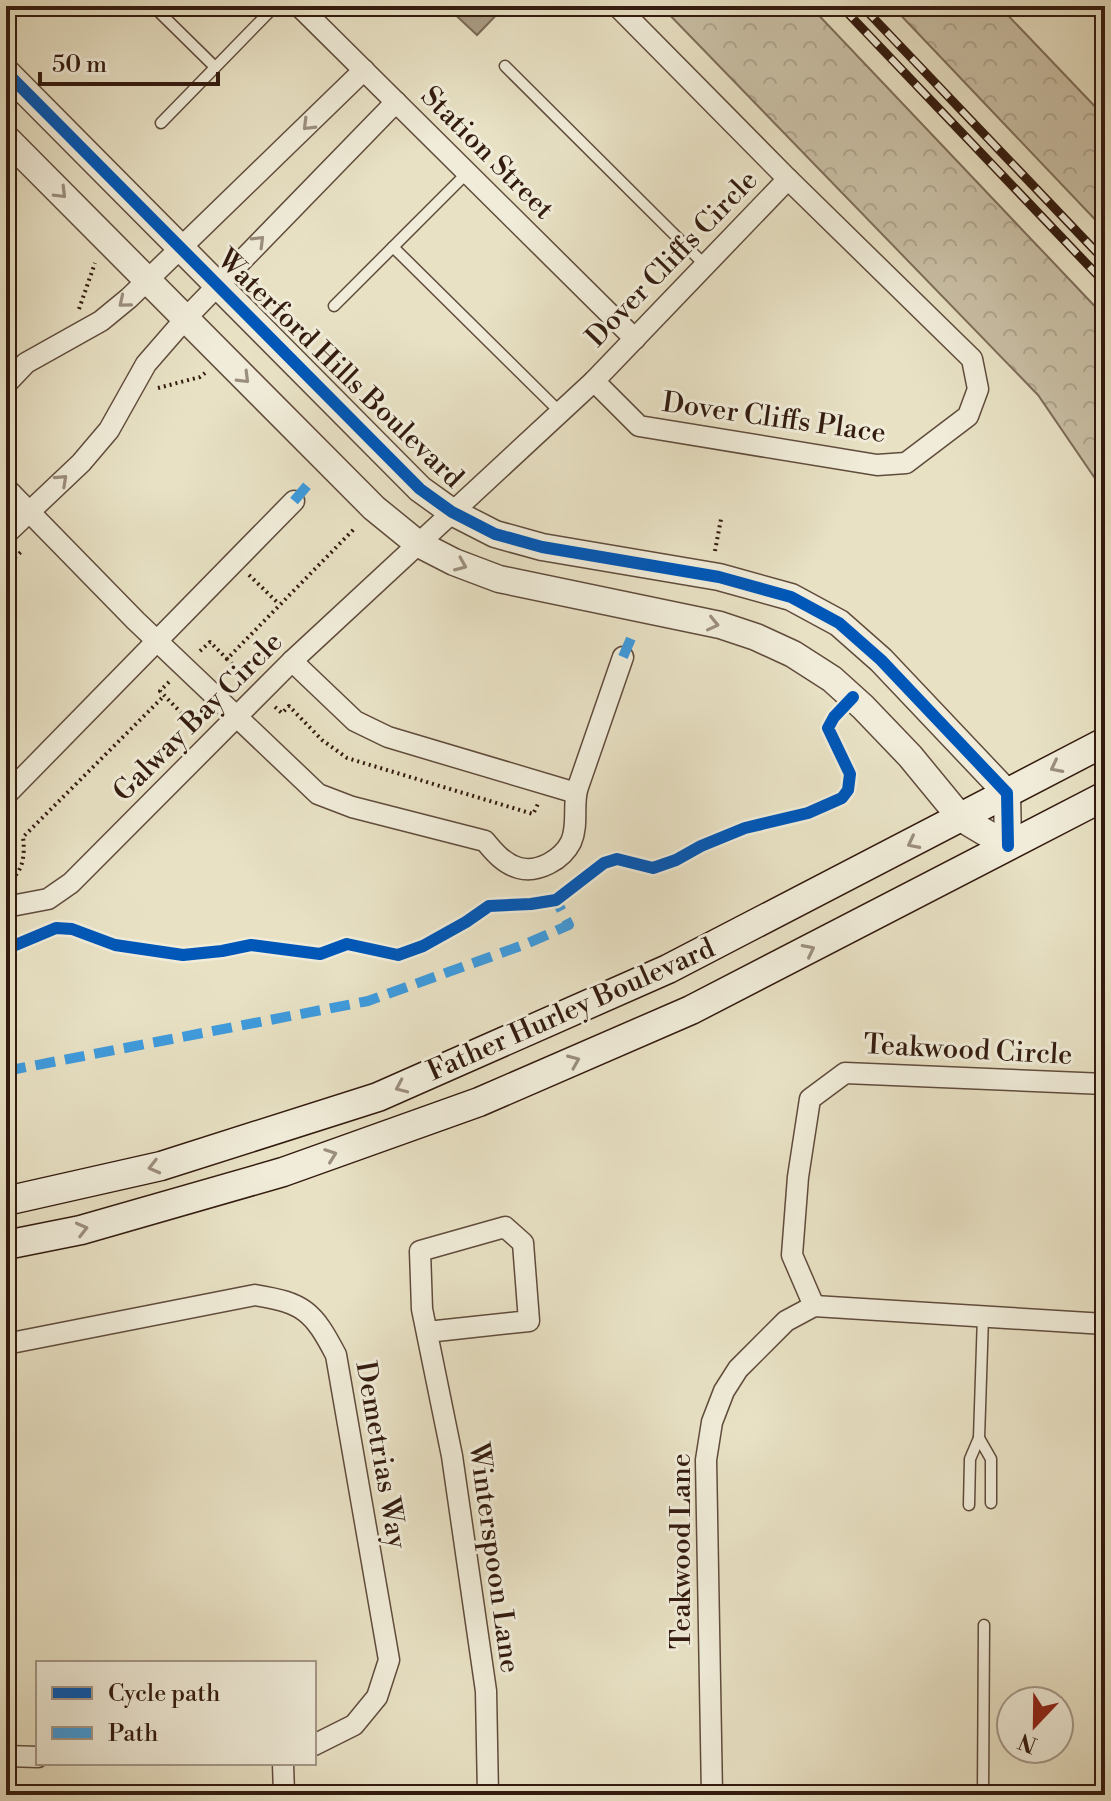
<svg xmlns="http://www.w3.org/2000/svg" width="1111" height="1801" font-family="'Libre Bodoni',serif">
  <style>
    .forest { fill: url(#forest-crowns); stroke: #7e6d5a; stroke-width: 2 }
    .water { fill: url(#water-ripples); stroke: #7a6a56; stroke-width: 2 }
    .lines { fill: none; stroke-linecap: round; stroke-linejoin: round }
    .service-casing { stroke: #604c3c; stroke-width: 13 }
    .minor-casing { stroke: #604c3c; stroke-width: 23 }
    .tertiary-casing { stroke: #604c3c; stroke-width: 29 }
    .secondary-casing { stroke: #331b0f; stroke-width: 31 }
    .path { stroke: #331b0f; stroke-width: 4; stroke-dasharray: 2 4; stroke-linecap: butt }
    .service { stroke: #f0ecd9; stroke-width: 10 }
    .minor { stroke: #f0ecd9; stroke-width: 20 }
    .tertiary { stroke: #f0ecd9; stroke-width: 26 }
    .secondary { stroke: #f0ecd9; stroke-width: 28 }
    .rail-casing { stroke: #331b0f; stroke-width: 9 }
    .rail { stroke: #f0ecd9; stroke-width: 6; stroke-dasharray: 18; stroke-linecap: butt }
    .quiet { stroke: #3e9bde; stroke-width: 10; stroke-dasharray: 20 10; stroke-linecap: butt }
    .cycleway-casing { stroke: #f0ecd9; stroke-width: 17 }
    .cycleway { stroke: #0057b8; stroke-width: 12 }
    .oneway { stroke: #9b8e7e }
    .labels { text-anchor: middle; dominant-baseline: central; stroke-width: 6; stroke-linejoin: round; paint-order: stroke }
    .street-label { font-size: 28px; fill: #331b0f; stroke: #f0ecd9 }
  </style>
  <defs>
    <pattern id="forest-crowns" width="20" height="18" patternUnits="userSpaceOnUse" patternTransform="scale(2)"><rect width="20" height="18" fill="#c9bfa5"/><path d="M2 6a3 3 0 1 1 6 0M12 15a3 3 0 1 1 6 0" fill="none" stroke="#ada48d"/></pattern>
    <pattern id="water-ripples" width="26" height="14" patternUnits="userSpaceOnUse" patternTransform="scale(2)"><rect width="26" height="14" fill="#aa9e86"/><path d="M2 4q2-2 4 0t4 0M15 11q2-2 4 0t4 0" fill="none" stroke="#8b806c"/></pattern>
  </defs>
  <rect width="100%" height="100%" fill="#e8e1c4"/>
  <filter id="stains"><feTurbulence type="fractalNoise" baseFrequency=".0025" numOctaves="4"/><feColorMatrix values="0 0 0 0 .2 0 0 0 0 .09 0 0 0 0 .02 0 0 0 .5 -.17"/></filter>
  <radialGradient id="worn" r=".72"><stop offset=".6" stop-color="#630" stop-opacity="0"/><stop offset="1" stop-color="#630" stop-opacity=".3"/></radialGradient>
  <g class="forest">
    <path d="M661,6H810L1105,317V493L1038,395Z"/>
    <path d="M892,6H999L1105,117V230Z"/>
  </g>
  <path class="water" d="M446,6H505L477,35Z"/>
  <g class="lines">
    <defs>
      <g id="service">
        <path d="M153,6L214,66"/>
        <path d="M505,66L706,266"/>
        <path d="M161,123L275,6"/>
        <path d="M393,247L560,412"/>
        <path d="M334,306L467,173"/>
        <path d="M983,1316L979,1438L991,1459V1503"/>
        <path d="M969,1505L970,1459L979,1438"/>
        <path d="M983,1795L984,1625"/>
      </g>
      <g id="minor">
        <path d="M299,6L635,339"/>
        <path d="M594,381L639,426L877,465L906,463L968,416L978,389L972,359L788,179"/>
        <path d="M6,384L26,363L101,321L129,298L364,70"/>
        <path d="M6,488L136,621L318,794L352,807L485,841C494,852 504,864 519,868C538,873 562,860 571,842C579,824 572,804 578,787C593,743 608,700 623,657"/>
        <path d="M6,534L81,463L109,430L146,364L186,318L396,102"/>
        <path d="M292,661L355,721L388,737L576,793"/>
        <path d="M6,795L294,501"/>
        <path d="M6,907L48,899L71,883L292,661L594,381L788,179L617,6"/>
        <path d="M814,1306L792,1255L798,1177L810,1099L845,1073L1105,1084"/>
        <path d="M427,1332L529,1321L523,1243L505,1227L420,1251L422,1309L452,1456L486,1691L488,1795"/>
        <path d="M6,1344L255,1295C304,1303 313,1311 336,1355L389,1660L377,1697L354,1725L314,1745"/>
        <path d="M6,1756L38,1757"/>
        <path d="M283,1763L284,1795"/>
        <path d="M712,1795L706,1460L712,1422L724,1391L738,1369L786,1321L814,1306L1105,1324"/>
      </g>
      <g id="tertiary">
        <path d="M6,72L420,489L452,512L495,534L542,547L719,577L791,597L839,623L881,660L1007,793L1008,846"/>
        <path d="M6,138L374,508L417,543L454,562L499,579L720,625L756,637L793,654L832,679L863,707L910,756L961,818L1008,846"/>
      </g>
      <g id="secondary">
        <path d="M6,1201L161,1166L378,1097L668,969L1105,742"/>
        <path d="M6,1245L81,1230L283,1172L479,1102L691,1010L1105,796"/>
      </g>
    </defs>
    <use href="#service" class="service-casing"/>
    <use href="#minor" class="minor-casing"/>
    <use href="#tertiary" class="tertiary-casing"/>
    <use href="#secondary" class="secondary-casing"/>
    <g class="path">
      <path d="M79,309L95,263"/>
      <path d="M158,388L200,377L205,373"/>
      <path d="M715,551L721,519"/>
      <path d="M6,566L23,550"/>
      <path d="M249,575L279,604"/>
      <path d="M200,651L210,642L227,659"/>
      <path d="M245,677L227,659L356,527"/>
      <path d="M169,682L160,691L190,722L201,710"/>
      <path d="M275,707L282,713L289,706L322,740L347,758L533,814L538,804"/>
      <path d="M6,882C24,874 25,854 23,837L164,696"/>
    </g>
    <use href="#service" class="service"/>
    <use href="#minor" class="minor"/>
    <use href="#tertiary" class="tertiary"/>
    <use href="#secondary" class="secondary"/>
    <defs>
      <g id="rail">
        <path d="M841,6L1105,283"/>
        <path d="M862,6L1105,261"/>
      </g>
    </defs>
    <use href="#rail" class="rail-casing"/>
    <use href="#rail" class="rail"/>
    <g class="quiet">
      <path d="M294,501L311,481"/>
      <path d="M623,657L632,636"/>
      <path d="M6,1071L368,1001L526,944L569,925L556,900"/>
    </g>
    <defs>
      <g id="cycleway">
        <path d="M6,72L420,489L452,512L495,534L542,547L719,577L791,597L839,623L881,660L1007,793L1008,846"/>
        <path d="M6,949L56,928L72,929L115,945L183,955L222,951L251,945L320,954L347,944L398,955L423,946L466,922L489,906L531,904L556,900L604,863L617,859L653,868L676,860L701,846L745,828L808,813L842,798L848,790L850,774L828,728L834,717L853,697"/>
      </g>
    </defs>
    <use href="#cycleway" class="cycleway-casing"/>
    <use href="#cycleway" class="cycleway"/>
  </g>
  <defs><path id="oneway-chevron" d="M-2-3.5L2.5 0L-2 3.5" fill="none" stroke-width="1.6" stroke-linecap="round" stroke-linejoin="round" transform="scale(2)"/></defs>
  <g class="oneway">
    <use href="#oneway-chevron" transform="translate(308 125) rotate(135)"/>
    <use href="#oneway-chevron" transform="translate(61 193) rotate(45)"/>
    <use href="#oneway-chevron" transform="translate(259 241) rotate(-45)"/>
    <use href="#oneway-chevron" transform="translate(124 302) rotate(140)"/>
    <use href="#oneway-chevron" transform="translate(244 378) rotate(45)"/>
    <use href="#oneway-chevron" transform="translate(62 480) rotate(-43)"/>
    <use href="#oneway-chevron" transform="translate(461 565) rotate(23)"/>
    <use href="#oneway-chevron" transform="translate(713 624) rotate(13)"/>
    <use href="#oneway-chevron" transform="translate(1056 767) rotate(153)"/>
    <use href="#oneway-chevron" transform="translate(913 843) rotate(153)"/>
    <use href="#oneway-chevron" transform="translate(809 950) rotate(-27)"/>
    <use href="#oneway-chevron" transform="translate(574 1061) rotate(-23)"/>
    <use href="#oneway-chevron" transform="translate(401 1087) rotate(156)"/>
    <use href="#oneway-chevron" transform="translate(331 1155) rotate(-20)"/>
    <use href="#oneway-chevron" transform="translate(154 1167) rotate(166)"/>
    <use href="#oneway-chevron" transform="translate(82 1229) rotate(-14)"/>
  </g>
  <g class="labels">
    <g class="street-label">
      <text transform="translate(487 153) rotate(45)">Station Street</text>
      <text transform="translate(672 259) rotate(-46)">Dover Cliffs Circle</text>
      <text transform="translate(340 369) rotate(44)">Waterford Hills Boulevard</text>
      <text transform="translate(774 418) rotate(8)">Dover Cliffs Place</text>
      <text transform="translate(198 717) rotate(-45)">Galway Bay Circle</text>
      <text transform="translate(571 1010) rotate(-24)">Father Hurley Boulevard</text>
      <text transform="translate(968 1050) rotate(3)">Teakwood Circle</text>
      <text transform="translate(381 1455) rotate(80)">Demetrias Way</text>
      <text transform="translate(681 1551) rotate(-90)">Teakwood Lane</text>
      <text transform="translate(494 1558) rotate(82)">Winterspoon Lane</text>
    </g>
  </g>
  <rect width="1111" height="1801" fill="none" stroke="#e8e1c4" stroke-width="32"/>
  <rect x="8" y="8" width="1095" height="1785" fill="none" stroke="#331b0f" stroke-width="4"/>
  <rect x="16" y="16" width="1079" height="1769" fill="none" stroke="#331b0f" stroke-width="2"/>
  <rect x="36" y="1661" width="280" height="104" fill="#f0ecd9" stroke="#a49888" stroke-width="2"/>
  <rect x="52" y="1687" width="40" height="12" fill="#0057b8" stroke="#a49888" stroke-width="2"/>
  <text x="108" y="1701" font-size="24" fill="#331b0f">Cycle path</text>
  <rect x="52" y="1727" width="40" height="12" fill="#3e9bde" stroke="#a49888" stroke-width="2"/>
  <text x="108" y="1741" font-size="24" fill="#331b0f">Path</text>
  <g transform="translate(1035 1725) rotate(202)"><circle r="38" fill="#f0ecd9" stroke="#a49888" stroke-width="2"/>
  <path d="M0-6L14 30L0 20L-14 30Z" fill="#8f2418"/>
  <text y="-12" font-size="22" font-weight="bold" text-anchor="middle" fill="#331b0f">N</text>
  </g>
  <path d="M40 72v12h178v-12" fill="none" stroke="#331b0f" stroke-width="4"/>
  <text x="52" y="72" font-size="24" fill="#331b0f" stroke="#f0ecd9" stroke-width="6" paint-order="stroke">50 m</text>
  <rect width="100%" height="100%" filter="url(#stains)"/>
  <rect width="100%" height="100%" fill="url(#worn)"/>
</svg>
